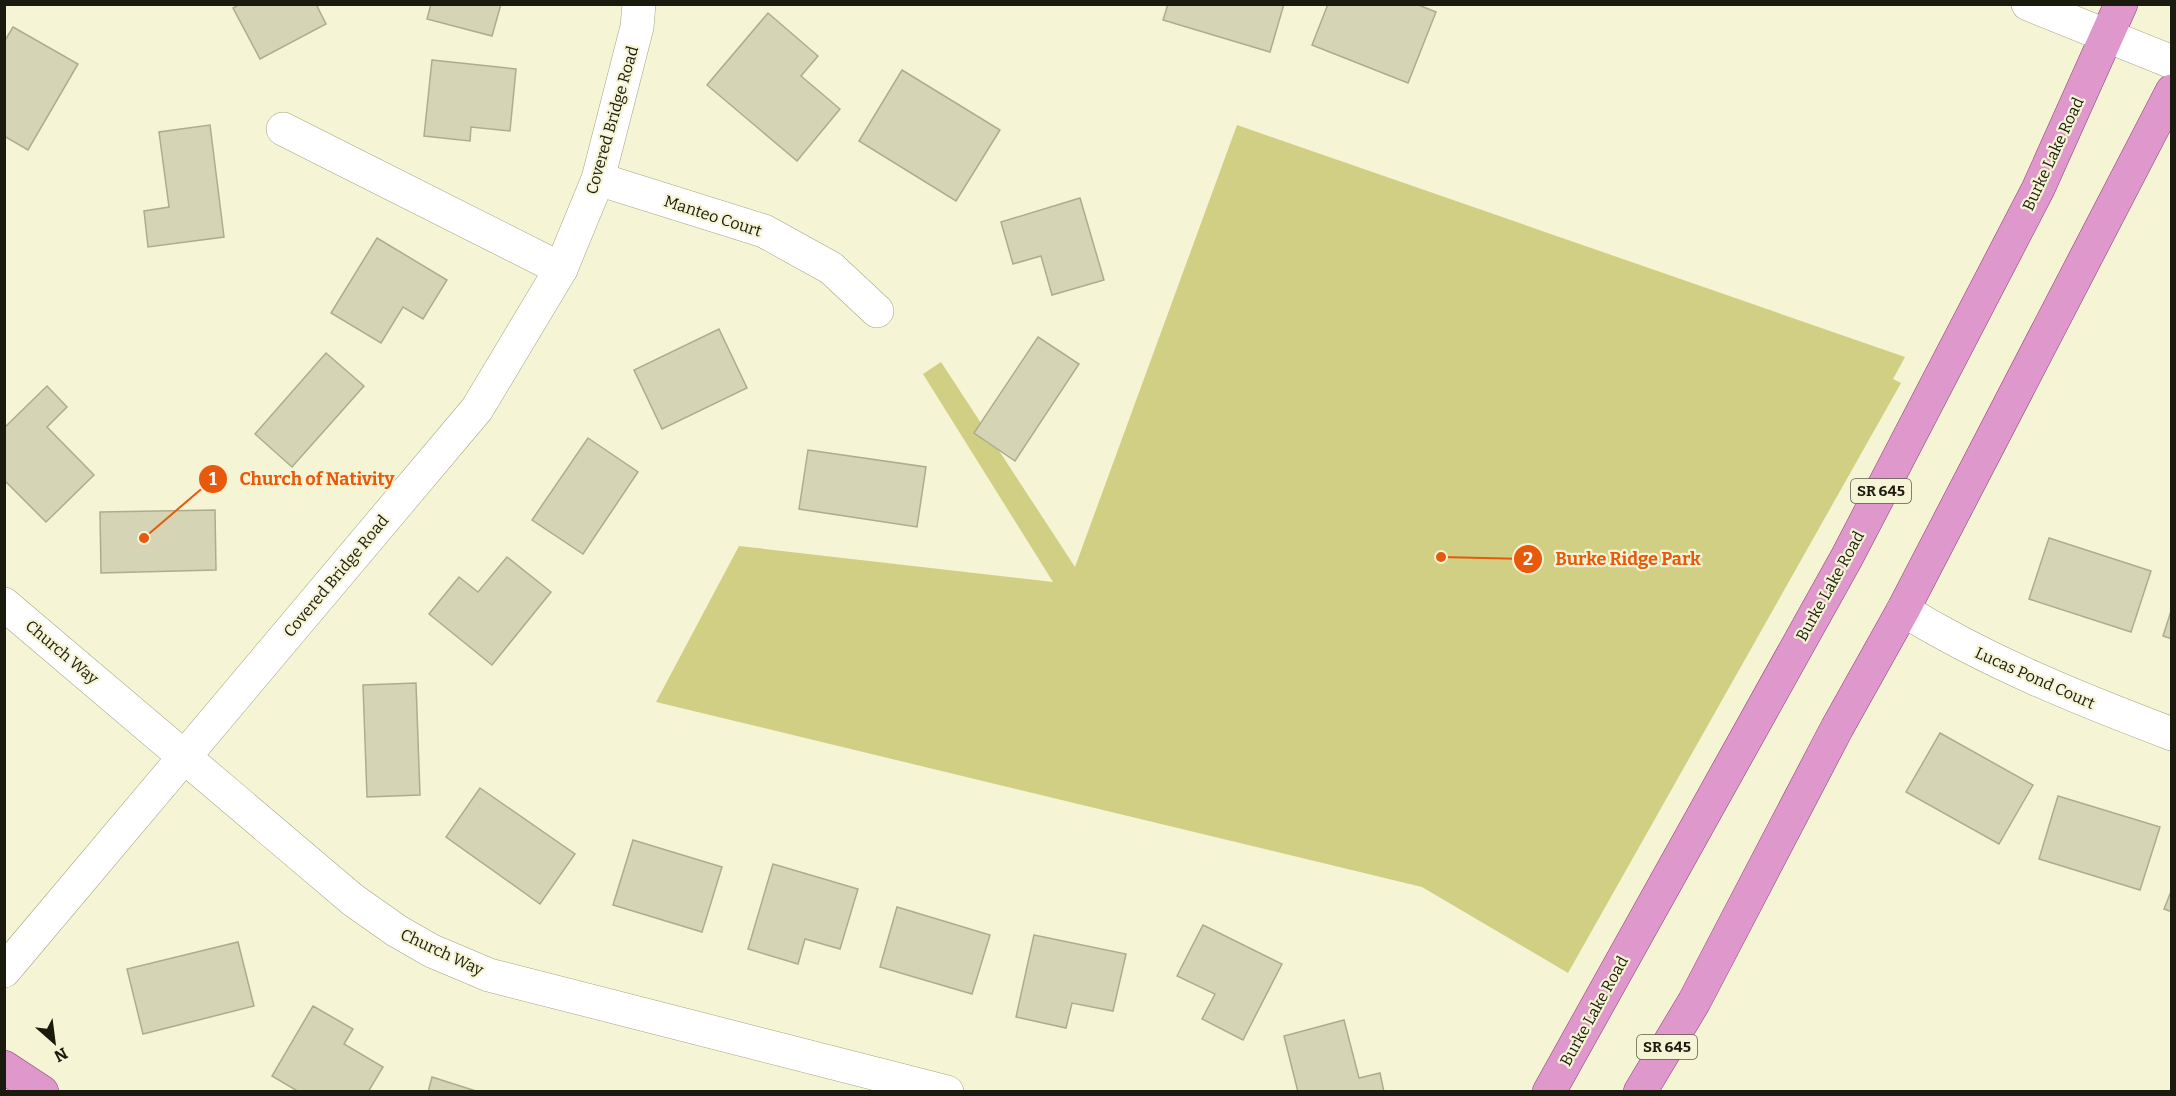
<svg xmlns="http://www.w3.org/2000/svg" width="2176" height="1096" font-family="Bitter,serif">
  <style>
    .green { fill: #d1cf83 }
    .building { fill: #d5d5b5; stroke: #adad8e; stroke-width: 1.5 }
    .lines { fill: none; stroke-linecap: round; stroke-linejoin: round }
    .minor-casing { stroke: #a4a485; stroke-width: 34 }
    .major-casing { stroke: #8c3f73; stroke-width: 34 }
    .minor { stroke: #fff; stroke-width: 33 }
    .major { stroke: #df98cb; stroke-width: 33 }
    .labels { text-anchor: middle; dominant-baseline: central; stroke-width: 4.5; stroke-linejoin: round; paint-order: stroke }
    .shield { fill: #f5f4d4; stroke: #5c5b4a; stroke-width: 1.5 }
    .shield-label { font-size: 15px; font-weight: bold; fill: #1b1a0f }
    .street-label { font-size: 16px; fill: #1b1a0f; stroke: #f5f4d4 }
    .leader { fill: none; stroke: #e8590c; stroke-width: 2 }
    .callout-dot { fill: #e8590c; stroke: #f5f4d4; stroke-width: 2 }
    .mark-label { font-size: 18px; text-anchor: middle; font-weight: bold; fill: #fff }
    .callout-label { font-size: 18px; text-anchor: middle; font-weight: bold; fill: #e8590c; stroke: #f5f4d4; stroke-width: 4.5; stroke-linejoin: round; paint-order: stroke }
  </style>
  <rect width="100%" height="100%" fill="#f5f4d4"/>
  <path class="green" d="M1237,125L1905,357L1893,379L1901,383L1568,973L1422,887L656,702L739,546L1053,582L923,374L941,362L1075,567Z"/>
  <g class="building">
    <path d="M240,4H316L326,24L260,59L233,8Z"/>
    <path d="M431,4H501L492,36L427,19Z"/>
    <path d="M1168,4H1284L1270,52L1163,20Z"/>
    <path d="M1328,4H1416L1436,12L1408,83L1312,45Z"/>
    <path d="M768,13L818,56L801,76L840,109L797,161L707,85Z"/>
    <path d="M13,27L78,64L28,150L4,136V42Z"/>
    <path d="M432,60L516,69L510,131L471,127L470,141L424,136Z"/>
    <path d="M902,70L1000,130L956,201L859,141Z"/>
    <path d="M210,125L224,237L148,247L144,211L169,207L159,132Z"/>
    <path d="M1080,198L1104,280L1052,295L1041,256L1013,264L1001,222Z"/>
    <path d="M377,238L447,280L423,319L403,307L381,343L331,313Z"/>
    <path d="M719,329L747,388L662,429L634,370Z"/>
    <path d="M1038,337L1079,364L1015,461L974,433Z"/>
    <path d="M326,353L364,386L292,467L255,434Z"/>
    <path d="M47,386L67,407L47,427L94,475L46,522L4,480V428Z"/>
    <path d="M588,438L638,472L583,554L532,520Z"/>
    <path d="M808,450L926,467L917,527L799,509Z"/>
    <path d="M215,510L216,570L101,573L100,512Z"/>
    <path d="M2049,538L2151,571L2131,632L2029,599Z"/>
    <path d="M507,557L551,592L492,665L429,614L459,577L478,592Z"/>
    <path d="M2172,608V639L2163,636Z"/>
    <path d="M416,683L420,795L367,797L363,685Z"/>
    <path d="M1940,733L2033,785L1999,844L1906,792Z"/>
    <path d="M480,788L575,854L540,904L446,837Z"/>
    <path d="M2058,796L2160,827L2140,890L2039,859Z"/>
    <path d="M633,840L722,867L702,932L613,905Z"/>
    <path d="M773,864L858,889L840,949L805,939L798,964L748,949Z"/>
    <path d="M2172,889V912L2164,909Z"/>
    <path d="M897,907L990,935L972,994L880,967Z"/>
    <path d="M1203,925L1282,964L1243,1040L1202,1019L1215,994L1177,976Z"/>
    <path d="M1034,935L1126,954L1113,1011L1072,1003L1066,1028L1016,1017Z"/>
    <path d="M238,942L254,1006L143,1034L127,969Z"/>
    <path d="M313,1006L353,1029L344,1044L383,1067L368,1092H299L272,1076Z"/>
    <path d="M1344,1020L1359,1078L1380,1073L1384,1092H1298L1284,1036Z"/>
    <path d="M432,1077L479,1092H428Z"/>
  </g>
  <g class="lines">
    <defs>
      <g id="minor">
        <path d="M2028,4L2172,62"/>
        <path d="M283,129L561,269"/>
        <path d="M598,179L764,231L831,268L877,311"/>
        <path d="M4,604L353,900L397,931L432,951L489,975L947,1092"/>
        <path d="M1903,610C1988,662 2079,699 2172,734"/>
        <path d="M4,971L477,409L561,269L598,179L637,27L639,4"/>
      </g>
      <g id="major">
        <path d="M4,1067L42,1092"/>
        <path d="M1549,1092L1847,557L2038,189L2121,4"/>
        <path d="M1640,1092L1694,1002L1837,728L1903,610L2172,91"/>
      </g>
    </defs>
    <use href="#minor" class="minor-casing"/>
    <use href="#major" class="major-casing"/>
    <use href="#minor" class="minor"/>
    <use href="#major" class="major"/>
  </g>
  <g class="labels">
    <g class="shield">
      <rect x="1851" y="479" width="60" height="24" rx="4.5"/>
      <rect x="1637" y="1035" width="60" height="24" rx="4.5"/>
    </g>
    <g class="shield-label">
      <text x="1881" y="491">SR 645</text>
      <text x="1667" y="1047">SR 645</text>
    </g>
    <g class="street-label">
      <text transform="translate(612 120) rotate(-74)">Covered Bridge Road</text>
      <text transform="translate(2053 154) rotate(-65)">Burke Lake Road</text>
      <text transform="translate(713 216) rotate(18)">Manteo Court</text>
      <text transform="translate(336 576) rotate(-50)">Covered Bridge Road</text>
      <text transform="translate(1830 586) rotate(-61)">Burke Lake Road</text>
      <text transform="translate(62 652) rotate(40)">Church Way</text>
      <text transform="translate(2035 678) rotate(24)">Lucas Pond Court</text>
      <text transform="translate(442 952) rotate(25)">Church Way</text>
      <text transform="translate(1594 1011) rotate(-61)">Burke Lake Road</text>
    </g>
  </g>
  <path class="leader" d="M144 538L213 479M1441 557L1528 559"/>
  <g class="callout-dot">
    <circle cx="144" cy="538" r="6"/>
    <circle cx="1441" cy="557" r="6"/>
    <circle cx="213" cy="479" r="15"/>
    <circle cx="1528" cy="559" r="15"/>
  </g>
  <g class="mark-label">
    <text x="213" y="485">1</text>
    <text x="1528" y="565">2</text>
  </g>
  <g class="callout-label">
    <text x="317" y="485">Church of Nativity</text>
    <text x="1628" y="565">Burke Ridge Park</text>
  </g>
  <rect width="2176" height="1096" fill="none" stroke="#1b1a0f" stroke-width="12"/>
  <g transform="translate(54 1042) rotate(152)" stroke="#f5f4d4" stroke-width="4.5" paint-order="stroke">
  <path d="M0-4.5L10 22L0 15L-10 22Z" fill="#1b1a0f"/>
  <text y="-9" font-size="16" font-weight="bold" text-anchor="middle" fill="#1b1a0f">N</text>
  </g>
</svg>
